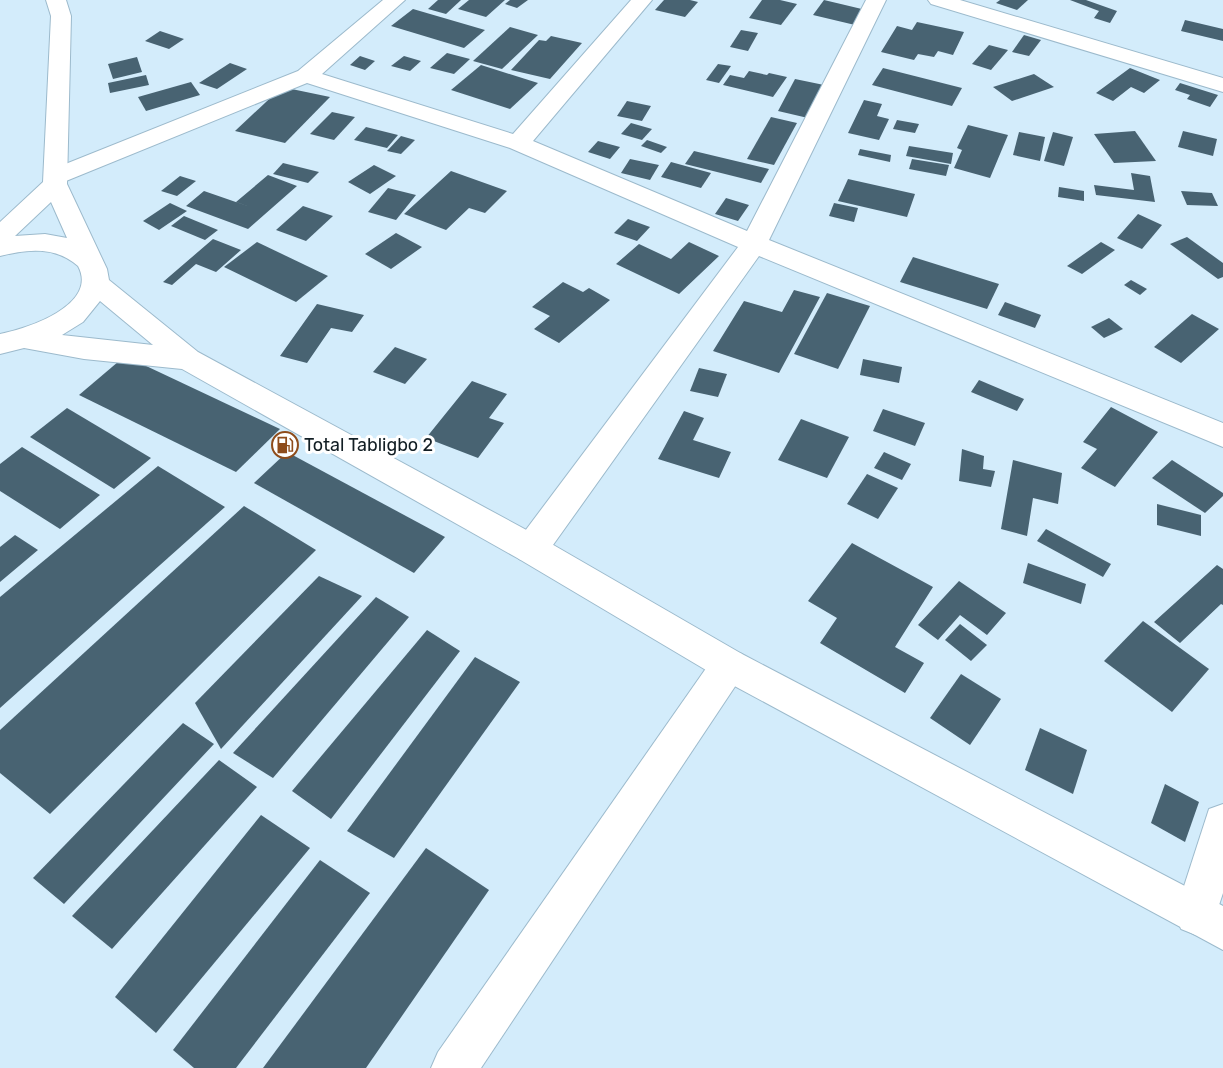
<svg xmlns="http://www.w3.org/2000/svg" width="1223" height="1068" font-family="Rubik,sans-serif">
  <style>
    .building { fill: #486372 }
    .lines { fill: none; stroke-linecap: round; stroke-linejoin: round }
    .street-casing { stroke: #9cbacc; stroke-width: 2 }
    .secondary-casing { stroke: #9cbacc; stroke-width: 2 }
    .street { fill: #fff; fill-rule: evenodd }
    .secondary { fill: #fff; fill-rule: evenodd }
    .labels { text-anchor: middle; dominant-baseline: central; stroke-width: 6; stroke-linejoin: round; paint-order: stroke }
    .poi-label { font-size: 18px; fill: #121e24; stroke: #fff; text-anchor: start }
  </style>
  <rect width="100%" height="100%" fill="#d3ecfb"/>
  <g class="building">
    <path d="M438,0H461L446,14L428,9Z"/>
    <path d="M469,0H505L486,17L458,9Z"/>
    <path d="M510,0H528L517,8L505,4Z"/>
    <path d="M664,0H690L698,2L685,17L655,10Z"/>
    <path d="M762,0H780L797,4L781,25L749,18Z"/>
    <path d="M824,0L866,10L855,25L813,15Z"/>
    <path d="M1000,0H1028L1017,10L996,3Z"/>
    <path d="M1070,0H1086L1117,11L1110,23L1094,18L1099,11Z"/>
    <path d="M413,9L485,30L464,48L391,26Z"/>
    <path d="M1185,20L1223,29V41L1181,31Z"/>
    <path d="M917,22L964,32L953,55L938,51L934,57L918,54L914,60L881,52L897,26L912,30Z"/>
    <path d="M510,27L538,35L502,69L473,61Z"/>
    <path d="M741,30L758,33L748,51L730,47Z"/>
    <path d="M160,31L184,39L169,49L145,41Z"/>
    <path d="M1024,35L1041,40L1029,56L1012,52Z"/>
    <path d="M551,36L582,43L550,79L511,70L539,40L546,41Z"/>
    <path d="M989,45L1008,50L991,70L972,64Z"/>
    <path d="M447,53L470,59L454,74L430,68Z"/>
    <path d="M360,56L375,61L365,70L350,65Z"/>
    <path d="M404,56L421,61L410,71L391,66Z"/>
    <path d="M137,57L142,72L113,79L108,64Z"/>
    <path d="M230,63L247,69L217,89L199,83Z"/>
    <path d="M718,64L731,66L719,83L706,80Z"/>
    <path d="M481,65L538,83L510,109L451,90Z"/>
    <path d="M883,68L962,88L952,106L872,85Z"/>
    <path d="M1130,68L1160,80L1144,93L1131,87L1113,101L1096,93Z"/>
    <path d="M749,71L767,75L769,73L787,77L773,97L723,85L730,75L744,78Z"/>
    <path d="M1034,74L1054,87L1012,101L993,87Z"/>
    <path d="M146,75L149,85L110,93L108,83Z"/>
    <path d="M795,79L824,85L808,118L778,111Z"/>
    <path d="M191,82L200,95L146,111L138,97Z"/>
    <path d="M1180,83L1218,95L1210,107L1187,99L1190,95L1175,90Z"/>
    <path d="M282,87L330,97L285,143L235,131Z"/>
    <path d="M864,100L882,104L877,116L889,119L879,140L848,133Z"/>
    <path d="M627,101L651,106L642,121L617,116Z"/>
    <path d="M332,112L355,117L334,140L310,134Z"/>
    <path d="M771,117L797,123L774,165L747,159Z"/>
    <path d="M897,120L919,124L915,133L893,129Z"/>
    <path d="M631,123L652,129L642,140L621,134Z"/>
    <path d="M968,125L1008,135L990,178L954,168L962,150L957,148Z"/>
    <path d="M366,127L398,135L387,148L354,140Z"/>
    <path d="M1135,131L1156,161L1114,163L1094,134Z"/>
    <path d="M1183,131L1217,139L1213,156L1178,147Z"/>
    <path d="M1019,132L1045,137L1040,161L1013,155Z"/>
    <path d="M1053,132L1073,137L1064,166L1044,161Z"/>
    <path d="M401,136L415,140L401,154L387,151Z"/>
    <path d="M647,140L667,147L661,153L641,146Z"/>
    <path d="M598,141L620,147L610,159L588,152Z"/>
    <path d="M909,146L953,153L951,164L906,156Z"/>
    <path d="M860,149L891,155L890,162L858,155Z"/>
    <path d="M694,151L769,169L761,183L685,164Z"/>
    <path d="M630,159L659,165L650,180L621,173Z"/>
    <path d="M912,159L949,165L946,176L909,169Z"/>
    <path d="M671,162L711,173L701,188L661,177Z"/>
    <path d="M283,163L319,172L308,183L273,174Z"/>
    <path d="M374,165L396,176L370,194L348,182Z"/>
    <path d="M451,171L507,191L485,213L469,208L446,230L404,214Z"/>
    <path d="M1131,173L1150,176L1155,202L1096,195L1094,185L1134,190Z"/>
    <path d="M268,175L297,186L248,229L186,206L204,191L259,210L236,202Z"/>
    <path d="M180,176L196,181L177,196L161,191Z"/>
    <path d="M848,179L915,194L907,217L838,201Z"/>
    <path d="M1059,187L1084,191V201L1058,197Z"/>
    <path d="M388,188L416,195L396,220L368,212Z"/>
    <path d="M1181,191L1212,193L1218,206L1187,205Z"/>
    <path d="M726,198L749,205L738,221L715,214Z"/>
    <path d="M170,203L187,211L159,230L143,221Z"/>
    <path d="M834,203L858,208L854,222L829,216Z"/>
    <path d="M303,206L333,216L306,241L276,230Z"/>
    <path d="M1138,214L1162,225L1142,249L1117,238Z"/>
    <path d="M184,216L218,230L205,240L171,226Z"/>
    <path d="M628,219L650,227L637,241L614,233Z"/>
    <path d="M396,233L422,247L391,269L365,254Z"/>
    <path d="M1187,237L1223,263V277L1218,279L1170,244Z"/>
    <path d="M213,239L241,250L216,272L196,264L172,285L163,282Z"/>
    <path d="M257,242L328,276L296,302L224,267Z"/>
    <path d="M689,242L719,256L679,294L616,264L639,244L671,259Z"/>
    <path d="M1101,242L1115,250L1082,274L1067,266Z"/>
    <path d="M913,257L999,284L987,309L900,282Z"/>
    <path d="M1131,280L1147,289L1140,295L1124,285Z"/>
    <path d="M563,282L583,292L589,288L610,300L559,343L534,329L550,316L532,307Z"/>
    <path d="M794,290L820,297L779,373L713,351L744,301L782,312Z"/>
    <path d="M827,293L870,306L838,369L794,354Z"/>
    <path d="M1005,302L1041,315L1035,328L998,315Z"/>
    <path d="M317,304L364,315L352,332L331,328L307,363L280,356Z"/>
    <path d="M1192,314L1219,329L1181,363L1154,347Z"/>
    <path d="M1109,318L1123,329L1104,338L1091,327Z"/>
    <path d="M395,347L427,359L405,384L373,372Z"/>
    <path d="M125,356L280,429L236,472L79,395Z"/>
    <path d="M863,359L902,367L899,383L860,375Z"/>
    <path d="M699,368L727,374L718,397L690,391Z"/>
    <path d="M979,380L1024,399L1017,411L971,392Z"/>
    <path d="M472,381L507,394L489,418L504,423L478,458L426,438Z"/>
    <path d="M1111,407L1158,432L1115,487L1081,468L1097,449L1083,442Z"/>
    <path d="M67,408L151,458L114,489L30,437Z"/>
    <path d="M883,409L925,423L915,446L873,431Z"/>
    <path d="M684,411L704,418L693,440L731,452L719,478L658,459Z"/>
    <path d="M801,419L849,437L827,478L778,460Z"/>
    <path d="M22,447L100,495L60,529L0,491V464Z"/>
    <path d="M962,449L984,456L983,469L995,471L991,487L959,481Z"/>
    <path d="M287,452L445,537L414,573L254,483Z"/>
    <path d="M884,452L911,464L902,480L874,468Z"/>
    <path d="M1013,460L1062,473L1058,504L1033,498L1027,536L1001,529Z"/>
    <path d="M1172,460L1223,493V496L1205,513L1152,478Z"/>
    <path d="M158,466L225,507L0,708V597Z"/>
    <path d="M867,474L898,488L878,519L847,504Z"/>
    <path d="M1157,504L1201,515V536L1157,525Z"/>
    <path d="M244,506L316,550L50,814L0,773V730Z"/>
    <path d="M1046,529L1111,564L1103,577L1037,541Z"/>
    <path d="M15,535L38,550L0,582V547Z"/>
    <path d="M852,543L933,587L895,647L924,663L905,693L820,643L837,618L808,601Z"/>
    <path d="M1028,563L1086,584L1081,604L1023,583Z"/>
    <path d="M1217,565L1223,569V605L1221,604L1180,643L1154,622Z"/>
    <path d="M319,576L362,596L221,749L195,703Z"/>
    <path d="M959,581L1006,613L987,635L960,615L938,640L918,625Z"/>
    <path d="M376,597L409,617L273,778L233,753Z"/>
    <path d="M1143,621L1209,669L1172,712L1104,661Z"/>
    <path d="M960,624L987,645L971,661L945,640Z"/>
    <path d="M427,630L460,651L331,819L292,791Z"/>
    <path d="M475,657L520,682L394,858L347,831Z"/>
    <path d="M961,674L1001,699L970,745L930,718Z"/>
    <path d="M183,723L214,744L64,904L33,878Z"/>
    <path d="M1040,728L1087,750L1073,794L1025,770Z"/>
    <path d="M219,760L257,787L112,949L72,916Z"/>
    <path d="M1165,784L1199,802L1185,842L1151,823Z"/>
    <path d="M261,815L310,848L156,1033L115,997Z"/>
    <path d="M426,848L489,890L366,1068H263Z"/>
    <path d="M320,860L370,893L236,1068H194L173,1050Z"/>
  </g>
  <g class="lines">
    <defs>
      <g id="street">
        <path d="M383,0H405L322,74L513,134L631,0H652L533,141L747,231L866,0H886L769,240L1223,423V447L759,256L543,559L531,563L519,559L514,549L519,539L738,247L510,148L307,83L66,181L57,183L48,181L45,176L48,171L298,71Z"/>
        <path d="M928,0H960L1223,78V92L931,4Z"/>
        <path d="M729,649L742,654L747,665L742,676L481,1068H431L438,1052L716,654Z"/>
        <path d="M1223,804V893L1211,929L1196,935L1181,929L1175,914L1209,809Z"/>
      </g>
      <path id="secondary" d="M46,0H66L71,16L67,184L107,269L109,280L198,352L543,539L742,654L1223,906V950L716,676L519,559L182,369L84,359L24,348L0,354V334C27,329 99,305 78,266C55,246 28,249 0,256V222L43,182L51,16ZM51,202L67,238L45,234L15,236ZM100,301L153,345L62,335L83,322Z"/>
    </defs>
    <use href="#street" class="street-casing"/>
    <use href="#secondary" class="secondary-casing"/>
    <use href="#street" class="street"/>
    <use href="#secondary" class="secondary"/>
  </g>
  <defs>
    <symbol id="fuel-ring" viewBox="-11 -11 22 22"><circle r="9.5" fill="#fff" stroke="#8e4c1b" stroke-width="1.5"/><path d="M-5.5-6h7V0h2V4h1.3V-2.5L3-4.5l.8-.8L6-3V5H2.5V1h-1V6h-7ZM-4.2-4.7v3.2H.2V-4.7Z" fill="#8e4c1b"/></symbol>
  </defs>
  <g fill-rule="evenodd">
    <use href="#fuel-ring" x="270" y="430" width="30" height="30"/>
  </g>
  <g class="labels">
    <g class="poi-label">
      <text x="304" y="445">Total Tabligbo 2</text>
    </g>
  </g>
</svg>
